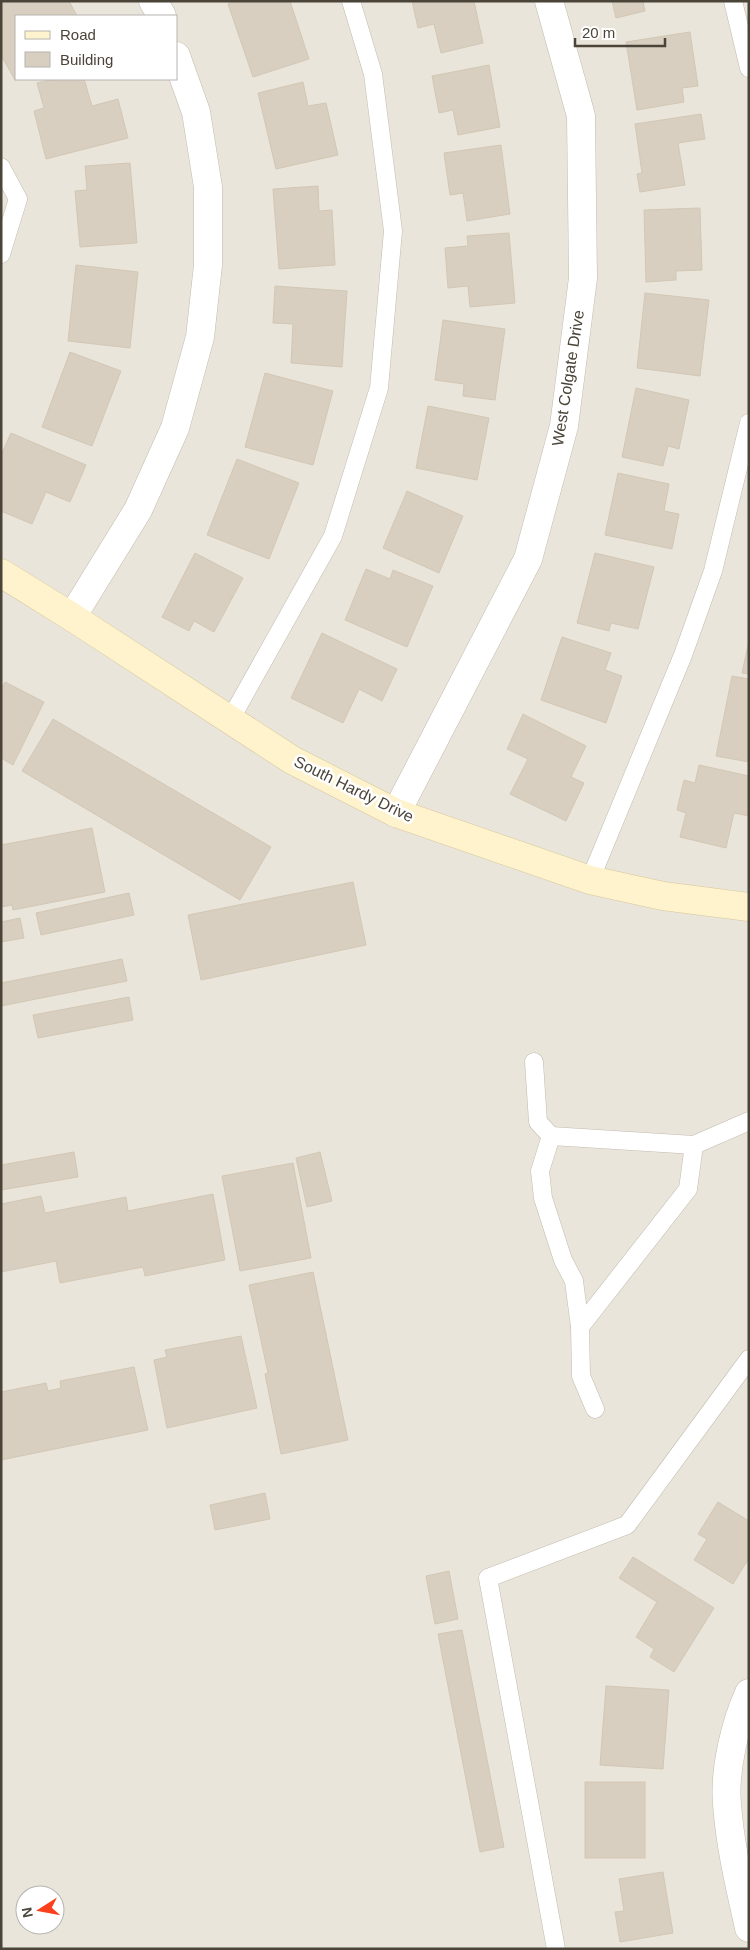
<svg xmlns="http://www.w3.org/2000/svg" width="750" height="1950" font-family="Helvetica,sans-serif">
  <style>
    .residential { fill: #eae5da; fill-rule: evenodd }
    .building { fill: #d8cfc1; stroke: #d3c7b4 }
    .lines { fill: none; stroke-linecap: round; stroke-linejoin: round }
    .lane-casing { stroke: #c2bbae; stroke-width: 19 }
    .street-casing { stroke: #c2bbae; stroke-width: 29 }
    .secondary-casing { stroke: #d6c79b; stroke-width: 29 }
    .lane { stroke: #fff; stroke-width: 18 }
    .street { stroke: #fff; stroke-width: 28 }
    .secondary { stroke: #fff3cd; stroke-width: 28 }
    .labels { text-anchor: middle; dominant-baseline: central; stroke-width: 5; stroke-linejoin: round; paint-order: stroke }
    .street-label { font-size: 16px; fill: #4b4439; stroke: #fff }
  </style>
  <rect width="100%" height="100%" fill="#f6f3ec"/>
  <path class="residential" d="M1,1H749V1949H1ZM16,16H176V79H16ZM25,1895H55V1925H25Z"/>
  <g class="building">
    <path d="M4,1H69L77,16H16L17,79L15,80L1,55V3Z"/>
    <path d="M235,1H290L309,59L253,77L228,4Z"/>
    <path d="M412,1H474L483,43L441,53L434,24L418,28Z"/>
    <path d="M612,1H643L645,11L616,18Z"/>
    <path d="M690,32L698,86L682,88L684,102L637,110L626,42Z"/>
    <path d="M489,65L500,127L458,135L453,110L439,113L432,76Z"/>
    <path d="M55,79H84L92,106L118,99L128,138L46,159L34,111L44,108L37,83Z"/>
    <path d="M303,82L308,106L326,103L338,155L276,169L258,93Z"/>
    <path d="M701,114L705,139L678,143L685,185L640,192L637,174L642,173L635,124Z"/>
    <path d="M501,145L510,214L467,221L463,193L450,195L444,153Z"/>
    <path d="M130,163L137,243L80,247L75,191L87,190L85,166Z"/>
    <path d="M318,186L319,211L332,210L335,265L279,269L273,189Z"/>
    <path d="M700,208L702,270L676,271V280L646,282L644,210Z"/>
    <path d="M509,233L515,303L470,307L468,286L448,288L445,248L468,246L467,236Z"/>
    <path d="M76,265L138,272L130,348L68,341Z"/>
    <path d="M275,286L347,291L342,367L291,363L293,324L273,323Z"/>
    <path d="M645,293L709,300L700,376L637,368Z"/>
    <path d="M443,320L505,329L495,400L463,396L464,384L435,380Z"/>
    <path d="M70,352L121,371L92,446L42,427Z"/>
    <path d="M265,373L333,391L313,465L245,447Z"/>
    <path d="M636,388L689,400L679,449L668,446L663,466L622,457Z"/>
    <path d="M428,406L489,418L477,480L416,468Z"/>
    <path d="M11,433L86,465L70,502L46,492L32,524L1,511V455Z"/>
    <path d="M237,459L299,483L269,559L207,535Z"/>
    <path d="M618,473L669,484L664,511L679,514L672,549L605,535Z"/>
    <path d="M407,491L463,516L439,573L383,548Z"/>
    <path d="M195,553L243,578L214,632L194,621L189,631L162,617Z"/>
    <path d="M595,553L654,567L638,629L611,623L609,631L577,623Z"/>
    <path d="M366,569L390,579L393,570L433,586L407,647L345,620Z"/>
    <path d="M322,633L397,669L382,701L359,689L343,723L291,698Z"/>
    <path d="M562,637L611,653L605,670L622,676L606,723L541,700Z"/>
    <path d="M749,641V674L742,673Z"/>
    <path d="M732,676L749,679V762L716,756Z"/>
    <path d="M5,682L44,702L13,765L1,758V685L3,686Z"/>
    <path d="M523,714L586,746L571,777L584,783L566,821L510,794L528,759L507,749Z"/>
    <path d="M53,719L271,847L240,900L22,771Z"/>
    <path d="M699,765L749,776V816L734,813L726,848L680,837L686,813L677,810L684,780L695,783Z"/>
    <path d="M92,828L105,892L13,910L12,905L1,907V845Z"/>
    <path d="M353,882L366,945L201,980L188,915Z"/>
    <path d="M129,893L134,915L41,935L36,913Z"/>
    <path d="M20,918L24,938L1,942V922Z"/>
    <path d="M122,959L127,981L1,1006V983Z"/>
    <path d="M129,997L133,1020L38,1038L33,1015Z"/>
    <path d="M74,1152L78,1177L1,1190V1165Z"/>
    <path d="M320,1152L332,1201L307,1207L296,1158Z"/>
    <path d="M293,1163L311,1258L240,1271L222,1176Z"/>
    <path d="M213,1194L225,1260L145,1276L143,1267L60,1283L56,1261L1,1272V1204L41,1196L45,1213L126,1197L128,1211Z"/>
    <path d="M313,1272L348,1440L281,1454L265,1374L268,1373L249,1285Z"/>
    <path d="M241,1336L257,1408L167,1428L154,1360L167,1357L165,1350Z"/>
    <path d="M134,1367L148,1430L1,1460V1392L46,1383L48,1391L61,1388L60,1381Z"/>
    <path d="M265,1493L270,1519L215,1530L210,1505Z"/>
    <path d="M718,1502L749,1521V1558L733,1584L694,1560L707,1539L698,1534Z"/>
    <path d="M633,1557L714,1608L674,1672L650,1657L654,1649L636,1637L657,1602L619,1578Z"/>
    <path d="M449,1571L458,1619L435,1624L426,1576Z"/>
    <path d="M462,1630L504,1847L480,1852L438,1634Z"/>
    <path d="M606,1686L669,1690L663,1769L600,1765Z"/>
    <rect x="585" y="1782" width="60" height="76"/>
    <path d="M663,1872L673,1933L620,1942L615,1912L624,1911L619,1879Z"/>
  </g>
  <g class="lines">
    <defs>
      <g id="lane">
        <path d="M733,1L749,68"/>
        <path d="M1,167L18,199L1,254"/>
        <path d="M230,720L333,536L379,388L393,231L373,74L351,1"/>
        <path d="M590,880L683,655L713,571L749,423"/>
        <path d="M534,1062L538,1122L551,1136L694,1145L749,1121"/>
        <path d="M551,1136L540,1171L543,1198L563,1260L574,1281L580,1327L581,1376L595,1409"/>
        <path d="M580,1327L688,1189L694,1145"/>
        <path d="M556,1949L488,1578L627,1525L749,1359"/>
      </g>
      <g id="street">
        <path d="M153,1L162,16"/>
        <path d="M72,617L138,510L175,428L200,337L208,265V187L196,112L176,56"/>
        <path d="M396,813L528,559L564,426L583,278L581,116L549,1"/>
        <path d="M749,1693C735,1724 724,1770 727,1804C730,1846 740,1887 749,1928"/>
      </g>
      <path id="secondary" d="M1,573L72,617L292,760L396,813L590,880L663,896L749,907"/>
    </defs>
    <use href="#lane" class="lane-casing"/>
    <use href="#street" class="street-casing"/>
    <use href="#secondary" class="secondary-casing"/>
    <use href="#lane" class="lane"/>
    <use href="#street" class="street"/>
    <use href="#secondary" class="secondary"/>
  </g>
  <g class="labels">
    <g class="street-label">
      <text transform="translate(568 378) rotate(-81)">West Colgate Drive</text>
      <text transform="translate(354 789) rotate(26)">South Hardy Drive</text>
    </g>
  </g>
  <rect width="750" height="1950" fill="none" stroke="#4b4439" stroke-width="5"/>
  <rect x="15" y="15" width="162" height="65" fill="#ffffff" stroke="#b7b4b0"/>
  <rect x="25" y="31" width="25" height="8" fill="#fff3cd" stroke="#b7b4b0"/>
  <text x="60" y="40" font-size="15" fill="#4b4439">Road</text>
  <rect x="25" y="52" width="25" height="15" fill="#d8cfc1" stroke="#b7b4b0"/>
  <text x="60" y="65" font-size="15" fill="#4b4439">Building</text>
  <g transform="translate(40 1910) rotate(259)"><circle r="24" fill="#ffffff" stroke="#b7b4b0"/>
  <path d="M0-4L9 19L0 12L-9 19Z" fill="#fc3f1d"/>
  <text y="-8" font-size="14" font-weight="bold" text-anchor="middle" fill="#4b4439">N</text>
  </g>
  <path d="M575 38v8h90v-8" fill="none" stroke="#4b4439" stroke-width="2.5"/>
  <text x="582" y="38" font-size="15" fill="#4b4439" stroke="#ffffff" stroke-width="4" paint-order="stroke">20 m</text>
</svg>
